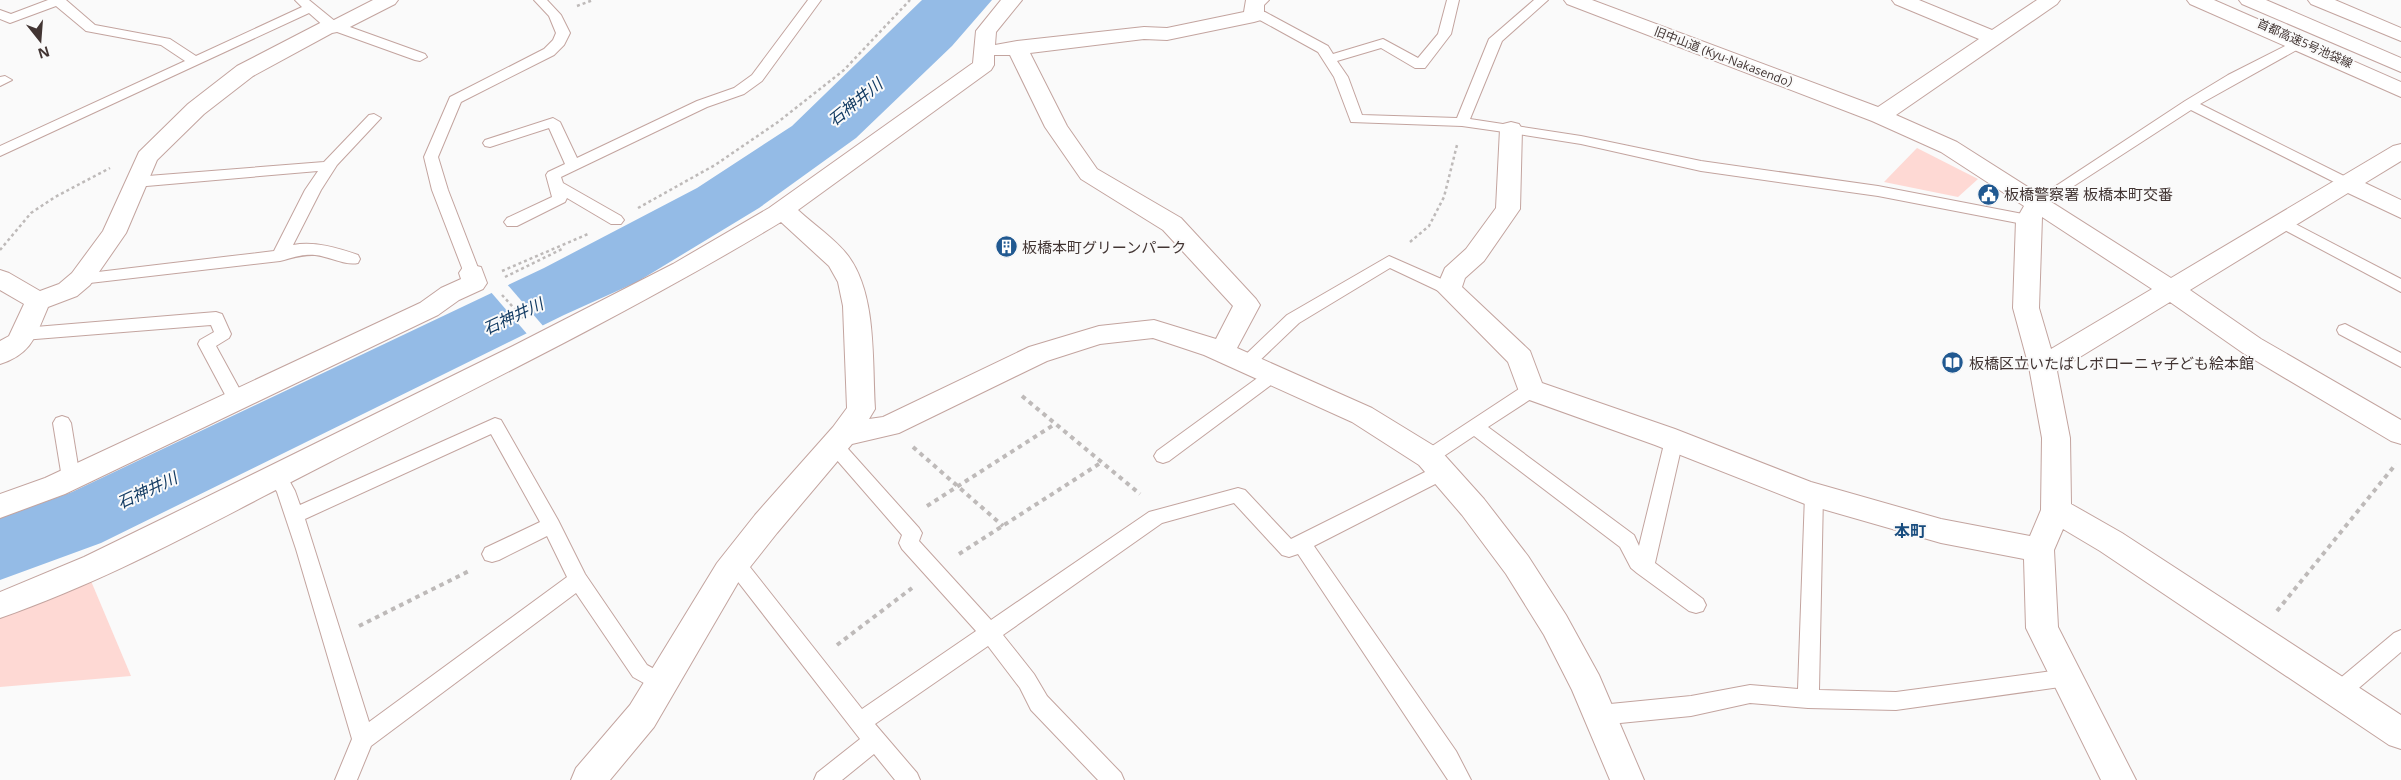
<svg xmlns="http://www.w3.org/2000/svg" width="2401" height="780" font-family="'Open Sans','Noto Sans JP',sans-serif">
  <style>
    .green { fill: #fed9d4 }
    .water { fill: #94bbe6 }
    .pier { fill: #fafafa }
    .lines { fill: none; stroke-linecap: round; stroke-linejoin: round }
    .lane-casing { stroke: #c3a49f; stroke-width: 2 }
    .street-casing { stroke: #c3a49f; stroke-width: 2 }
    .highway-casing { stroke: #c3a49f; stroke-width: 2 }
    .path-far1 { stroke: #bebab9; stroke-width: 2.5; stroke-dasharray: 3 3; stroke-linecap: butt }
    .path { stroke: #bebab9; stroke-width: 4; stroke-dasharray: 4.5 4.5; stroke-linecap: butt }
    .lane { fill: #fff; fill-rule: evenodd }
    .street { fill: #fff; fill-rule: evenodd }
    .highway { fill: #fff; fill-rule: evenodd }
    .labels { text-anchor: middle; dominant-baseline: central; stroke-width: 4; stroke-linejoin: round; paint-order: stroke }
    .far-street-label { font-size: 12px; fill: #423533; stroke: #fafafa }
    .poi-label { font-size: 15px; fill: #423533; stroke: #fafafa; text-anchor: start }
    .water-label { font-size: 16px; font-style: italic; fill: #113a62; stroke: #fafafa }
    .neighbourhood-label { font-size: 16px; font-weight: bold; fill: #184c7e; stroke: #fafafa }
  </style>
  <rect width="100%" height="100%" fill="#fafafa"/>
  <g class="green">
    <path d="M1917,148L1978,179L1958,197L1884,182Z"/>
    <path d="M91,581L131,676L0,687V613Z"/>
  </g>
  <path class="water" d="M922,0H992L952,46L856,138L759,208L637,282L564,315L101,543L0,580V518L72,492L544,268L697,188L792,126Z"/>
  <path class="pier" d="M506,283L544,327L528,335L490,291Z"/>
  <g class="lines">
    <defs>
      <g id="lane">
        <path d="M48,0H66L95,25L170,39L196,56L302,7L295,0H309L336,22L425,54L427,57L420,61L415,60L326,28L309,13L0,156V146L185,61L161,45L86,31L56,6L10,23L0,19V10L11,14Z"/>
        <path d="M534,0H547L561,15L570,33L564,45L554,55L461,102L438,157L448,190L480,273L478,277H466L464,273L432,190L424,157L450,97L544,49L553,40L556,33L549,16Z"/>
        <path d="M808,0H821L762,81L744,94L707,107L561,177L563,183L621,216L624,220L621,224H611L567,198L565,202L517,226H507L504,222L507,218L552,197L546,175L548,172L565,164L549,128L490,147L485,146L483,143L485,140L553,118L560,122L577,158L697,101L734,88L752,75Z"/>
        <path d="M1447,0H1459L1451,34L1425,68H1415L1381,48L1337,61L1348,77L1362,115L1457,118L1489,39L1534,0H1548L1502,41L1470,119L1581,136L1701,161L1878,186L2028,215L2033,216L2036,220L2033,224L2028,225L1878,196L1701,171L1581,144L1511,133L1462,126L1351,122L1334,77L1318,52L1258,19H1249L1248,16L1254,12H1265L1328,46L1333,54L1383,39L1418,58L1438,34Z"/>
        <path d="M2297,40L2304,44L2302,47L2200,104L2352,180L2354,183L2352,186H2342L2191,110L2043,206H2033L2030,203L2185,101L2228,75Z"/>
        <path d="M5,76L12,80L0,86V77Z"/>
        <path d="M374,114L381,118L337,165L321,190L293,245C315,241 338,248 358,255L360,259L358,263C345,266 328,256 315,255C301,254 293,258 280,261L81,284L75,283L73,279L75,275L81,274L274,251L305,190L318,171L135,187L128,182L135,177L324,162L369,115Z"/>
        <path d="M2282,217L2401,279V292L2277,226L2274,222L2277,218Z"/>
        <path d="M1389,256L1455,285L1457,289L1455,293H1443L1390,268L1299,323L1253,367L1247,369L1241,367L1238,363L1241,359L1287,315Z"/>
        <path d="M216,312L222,314L231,334L229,338L216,346L245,399L242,404L236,405L230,404L198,344L200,340L214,332L211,325L23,340L17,338L15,334L17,330L23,328Z"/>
        <path d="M2345,324L2401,353V367L2339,334L2337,330L2339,326Z"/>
        <path d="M1273,369L1279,371L1282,375L1279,379L1169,461L1163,463L1157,461L1154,456L1157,451L1267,371Z"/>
        <path d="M1531,384L1537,385L1540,390L1537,395L1488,427L1634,535L1639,546L1665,440L1668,435L1674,433L1680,435L1683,440L1655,563L1703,599L1706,605L1703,611L1696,613L1689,611L1637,573L1631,568L1620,547L1474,436L1435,462L1429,464L1423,462L1420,457L1423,452L1525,385Z"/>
        <path d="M62,416L68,418L71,423L80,478L78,483L71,485L64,483L62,478L53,423L56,418Z"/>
        <path d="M495,418L501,420L558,520L585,574L647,665L667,676L671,683L667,690L660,692L633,677L576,593L371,746L357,780H335L352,739L296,549L277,492L268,476L270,471L277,469L284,471L295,491L300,505ZM491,434L540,522L485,548L482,554L485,560L492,562L499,560L547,536L567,577L369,722L305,519Z"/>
        <path d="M835,439L841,441L919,528L922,533L919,541L991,620L1149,512L1238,488L1245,490L1291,539L1435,467L1442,465L1449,467L1451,472L1449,477L1314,546L1456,751L1471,780H1448L1298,554L1289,557L1282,555L1234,503L1162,523L1003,635L1034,674L1047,696L1121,773L1124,780H1098L1031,710L1020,688L988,646L875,724L917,773L920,780H895L874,754L842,780H814L817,773L860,739L728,569L725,563L728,557L735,555L742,557L862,709L976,631L902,549L899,543L902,535L829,451L826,446L829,441Z"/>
        <path d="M1814,488L1821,490L1823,495L1819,690L1896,692L2067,669L2074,671L2078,678L2074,685L1896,710L1808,708L1750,703L1691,716L1600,725L1592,722L1589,715L1592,708L1600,705L1691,696L1750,685L1798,689L1805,495L1807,490Z"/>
        <path d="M2401,630V652L2346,699L2339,701L2332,699L2328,692L2332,685L2394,633Z"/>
      </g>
      <g id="street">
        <path d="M373,0H398L395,4L342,31L332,33L253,76L204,114L157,160L126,233L90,285L77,296L48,307C36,335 32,354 0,364V341L9,336L24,304L0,290V270L9,273L40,291L59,284L72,273L103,231L139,152L188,104L237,66L324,21L334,20Z"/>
        <path d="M1001,0H1022L996,32L995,45L1017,41L1144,27L1167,28L1244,12L1246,0H1269L1264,5V16L1261,20L1254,22L1167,40L1144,39L1030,53L1067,126L1097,169L1181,218L1256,299L1260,305L1237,348L1372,408L1439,449L1484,499L1528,556L1566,615L1599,675L1644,780H1610L1572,690L1544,635L1506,574L1462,515L1419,465L1352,422L1204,355L1153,338L1100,344L1047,361L899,433L852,444L777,533L739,581L654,727L610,780H571L576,768L630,705L717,563L755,515L833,427L847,408L843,306L838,282L829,266L781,222C635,310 482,385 330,462C222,517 115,578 0,618V592L84,557L164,518L513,346L673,264L769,208L973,63L976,31ZM994,55H1010L1045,127L1081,179L1163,230L1233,306L1216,339L1154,320L1099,326L1029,347L883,417L869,419L875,409C872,362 877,296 849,257C836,239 814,225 798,210L991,70L994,65Z"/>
        <path d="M1564,0H1592L1878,107L1979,39L1895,4L1892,0H1919L1992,30L2037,0H2060L2057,4L1896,115L1957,142L2171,278L2393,146L2401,144V161L2365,183L2401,200V218L2348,193L2190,290L2261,339L2401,420V444L2391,441L2243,353L2170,302L2057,371L2070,438L2071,504L2122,533L2401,715V749L2389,745L2100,551L2063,529L2054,550L2058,627L2136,780H2101L2026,628L2024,559L1941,543L1805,504L1655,445L1521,397L1508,362L1436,289L1445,268L1466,249L1496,208L1500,129L1503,124L1511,122L1519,124L1522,129L1520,209L1484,261L1465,278L1462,287L1530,351L1542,383L1675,429L1811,482L1941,519L2030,536L2041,510L2042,438L2029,367L2013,308L2016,220L2024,206L1941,152L1872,121L1567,4ZM2042,217L2152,289L2051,349L2039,308Z"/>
        <path d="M472,265L481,267L487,283L483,289L459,300L438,315L65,494L0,518V494L45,478L420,303L441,288L461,279L459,273L463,267Z"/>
      </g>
      <g id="highway">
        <path d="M2187,0H2214L2401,82V97L2190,4Z"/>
        <path d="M2239,0H2266L2401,58V72L2242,4Z"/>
        <path d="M2308,0H2335L2401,28V41L2311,4Z"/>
      </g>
    </defs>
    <use href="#lane" class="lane-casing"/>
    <use href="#street" class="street-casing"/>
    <use href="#highway" class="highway-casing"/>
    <g class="path-far1">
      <path d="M577,6L593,0"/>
      <path d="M638,208L715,165L778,122L844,70L910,0"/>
      <path d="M1410,242L1429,226L1444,197L1457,145"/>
      <path d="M0,250L31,213L55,197L110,168"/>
      <path d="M502,271L588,234"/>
      <path d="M505,277L562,249"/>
      <path d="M502,295L523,318"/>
    </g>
    <g class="path">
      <path d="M1022,396L1140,494"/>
      <path d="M913,447L1003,526"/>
      <path d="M927,506L1055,424"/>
      <path d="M959,554L1102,462"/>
      <path d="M2277,611L2396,464"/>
      <path d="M359,626L469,571"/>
      <path d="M837,645L912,588"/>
    </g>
    <use href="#lane" class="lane"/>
    <use href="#street" class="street"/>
    <use href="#highway" class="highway"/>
  </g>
  <defs>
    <symbol id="civic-disc" viewBox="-11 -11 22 22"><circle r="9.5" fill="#215991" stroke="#fafafa"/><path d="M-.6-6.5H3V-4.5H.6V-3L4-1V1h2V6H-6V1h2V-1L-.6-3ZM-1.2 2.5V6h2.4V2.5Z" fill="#fff"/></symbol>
    <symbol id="building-disc" viewBox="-11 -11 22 22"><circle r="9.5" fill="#215991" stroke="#fafafa"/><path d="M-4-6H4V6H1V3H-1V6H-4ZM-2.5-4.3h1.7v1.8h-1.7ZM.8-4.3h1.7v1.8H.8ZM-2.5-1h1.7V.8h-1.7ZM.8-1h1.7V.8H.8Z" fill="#fff"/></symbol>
    <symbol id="library-disc" viewBox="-11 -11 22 22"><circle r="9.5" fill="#215991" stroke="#fafafa"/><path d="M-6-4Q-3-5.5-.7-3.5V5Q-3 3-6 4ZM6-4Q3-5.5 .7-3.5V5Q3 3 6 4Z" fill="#fff"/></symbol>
  </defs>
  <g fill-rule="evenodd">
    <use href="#civic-disc" x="1976" y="182" width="25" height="25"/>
    <use href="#building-disc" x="994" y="234" width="25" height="25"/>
    <use href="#library-disc" x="1940" y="350" width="25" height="25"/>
  </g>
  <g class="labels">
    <g class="far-street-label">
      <text transform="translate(2305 43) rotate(24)">首都高速5号池袋線</text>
      <text transform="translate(1727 58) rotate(21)">旧中山道 (Kyu-Nakasendo）</text>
    </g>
    <g class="poi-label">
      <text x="2004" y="194">板橋警察署 板橋本町交番</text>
      <text x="1022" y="247">板橋本町グリーンパーク</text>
      <text x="1969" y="363">板橋区立いたばしボローニャ子ども絵本館</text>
    </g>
    <g class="water-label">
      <text transform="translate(855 102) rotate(-39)">石神井川</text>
      <text transform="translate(513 316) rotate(-25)">石神井川</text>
      <text transform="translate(147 490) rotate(-25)">石神井川</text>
    </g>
    <g class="neighbourhood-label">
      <text x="1910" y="531">本町</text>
    </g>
  </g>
  <g transform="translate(40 40) rotate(163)" stroke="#fafafa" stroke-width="4" paint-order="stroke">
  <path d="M0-4L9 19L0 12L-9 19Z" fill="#423533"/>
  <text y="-8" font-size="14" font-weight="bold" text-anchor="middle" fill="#423533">N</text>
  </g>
</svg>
